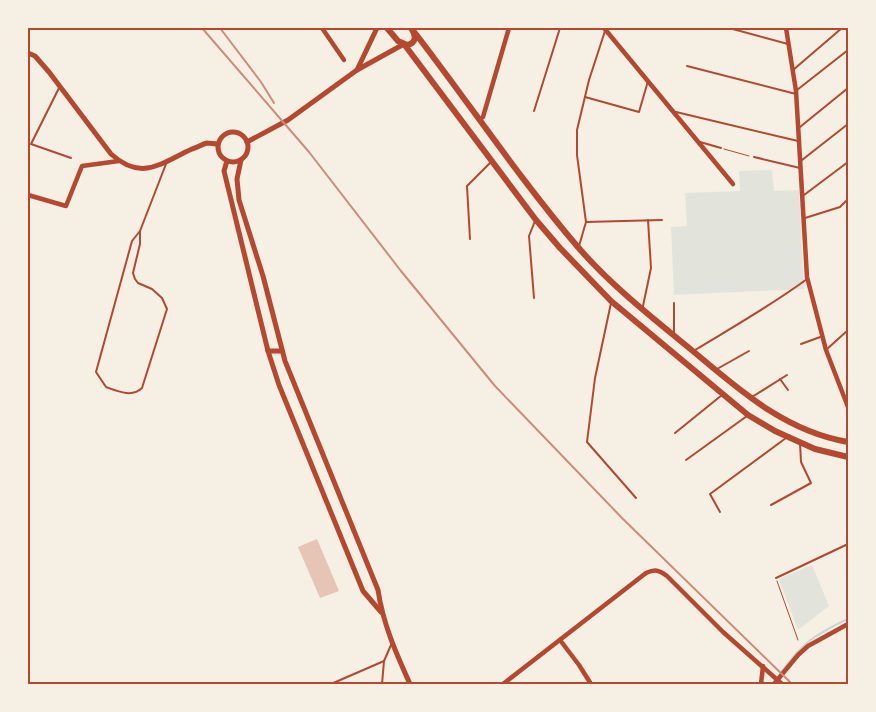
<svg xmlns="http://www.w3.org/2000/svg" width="876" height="712" font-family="'Golos Text',sans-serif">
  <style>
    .green { fill: #e2e4dc }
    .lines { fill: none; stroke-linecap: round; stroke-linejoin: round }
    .stream { stroke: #c9d6d2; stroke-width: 2 }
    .building { fill: #e6c5b7 }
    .path { stroke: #b5482f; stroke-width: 1 }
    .service { stroke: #b5482f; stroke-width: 2 }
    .minor { stroke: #b5482f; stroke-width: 4.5 }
    .tertiary { stroke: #b5482f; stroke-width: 5 }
    .primary { stroke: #b5482f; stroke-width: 6 }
    .rail { stroke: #cf8b77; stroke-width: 2 }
    .neatline { fill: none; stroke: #b5482f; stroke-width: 2 }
  </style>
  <rect width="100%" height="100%" fill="#f6efe4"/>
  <g class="green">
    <path d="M772,170L774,191L799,190L804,289L674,295L671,227L687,226L685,193L740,191L739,171Z"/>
    <path d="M812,565L829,606L798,630L779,579Z"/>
  </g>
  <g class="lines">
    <path class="stream" d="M780,674C801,644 815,634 848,619"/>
  </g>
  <path class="building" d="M317,539L339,591L320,598L298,547Z"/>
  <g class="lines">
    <g class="path">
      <path d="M724,149L749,156"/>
      <path d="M777,581L798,640"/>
    </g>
    <g class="service">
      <path d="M729,28L788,44"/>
      <path d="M687,66L796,94"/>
      <path d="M793,70L842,28"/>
      <path d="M59,88L31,144L71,158"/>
      <path d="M797,90L848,50"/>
      <path d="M585,97L639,112L648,81"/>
      <path d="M534,111L560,28"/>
      <path d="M676,112L798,141"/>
      <path d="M800,127L848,88"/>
      <path d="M700,142L721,148"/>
      <path d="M754,157L800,168"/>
      <path d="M802,160L848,124"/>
      <path d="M804,195L848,162"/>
      <path d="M805,218L840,207L848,199"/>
      <path d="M586,222L662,220"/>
      <path d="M140,231V244L133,273L135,279L138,283L152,289L162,298L167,309L142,388C132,398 117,391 106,387L96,372L132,241L140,231L166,164"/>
      <path d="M470,239L467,186L490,163"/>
      <path d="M579,246L586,222L577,155V130L589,80L605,31"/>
      <path d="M534,298L529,236L535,221"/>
      <path d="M611,303L595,378L587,442L636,498"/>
      <path d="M674,303V333"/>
      <path d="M643,306L651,268L648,220"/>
      <path d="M801,344L823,336"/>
      <path d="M695,350C733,327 772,305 807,279"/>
      <path d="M826,350L848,330"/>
      <path d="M717,369L749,351"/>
      <path d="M780,379L788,390"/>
      <path d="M752,397L787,375"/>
      <path d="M675,433L722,395"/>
      <path d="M686,460L747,416"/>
      <path d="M771,505L811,483L801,462L800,443"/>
      <path d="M720,512L710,494L786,438"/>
      <path d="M776,578L848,544"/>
      <path d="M331,684L384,661L391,645"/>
      <path d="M382,684L384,661"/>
    </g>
    <g class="minor">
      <path d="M322,28L344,60"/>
      <path d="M604,28L733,184"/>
      <path d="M786,28L796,91L807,277L826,350L848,407"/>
      <path d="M480,119L483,117L509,28"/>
      <path d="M28,195L66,206L82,166L119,161"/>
      <path d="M560,640L579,665L591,684"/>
      <path d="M503,684L646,573C655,569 659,570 667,576L723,632L782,684"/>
      <path d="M761,684L763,666"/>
      <path d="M774,684L798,655L808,646L848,624"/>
    </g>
    <g class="tertiary">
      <path d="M377,28L357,70L404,44"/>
      <path d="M28,53L35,56L49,72L111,154C142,182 161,163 192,149C197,148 202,144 207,143C210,143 215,144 218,144"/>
      <circle cx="233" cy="147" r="15"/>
      <path d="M247,142L288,120L357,70"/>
      <path d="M241,160L237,179L239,200L263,276L285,361L378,590C383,624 396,653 410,684"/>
      <path d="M227,161L224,171L268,351L279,385L363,591L381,612"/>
      <path d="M268,351H282"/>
    </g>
    <g class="primary">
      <path d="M387,28L398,41L407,45C417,43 416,35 411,28"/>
      <path d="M415,33C469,103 519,178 577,246C613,288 658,322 700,357C745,395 789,432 848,442"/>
      <path d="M404,44L536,220L560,248L611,301L748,415L775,431L815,449L848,457"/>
    </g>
    <g class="rail">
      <path d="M202,28L309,152L401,271L495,386L622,518L792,684"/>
      <path d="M220,28L261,82L274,103"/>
    </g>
  </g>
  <rect width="876" height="712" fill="none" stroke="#f6efe4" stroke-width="58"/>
  <rect x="29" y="29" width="818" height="654" class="neatline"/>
</svg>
